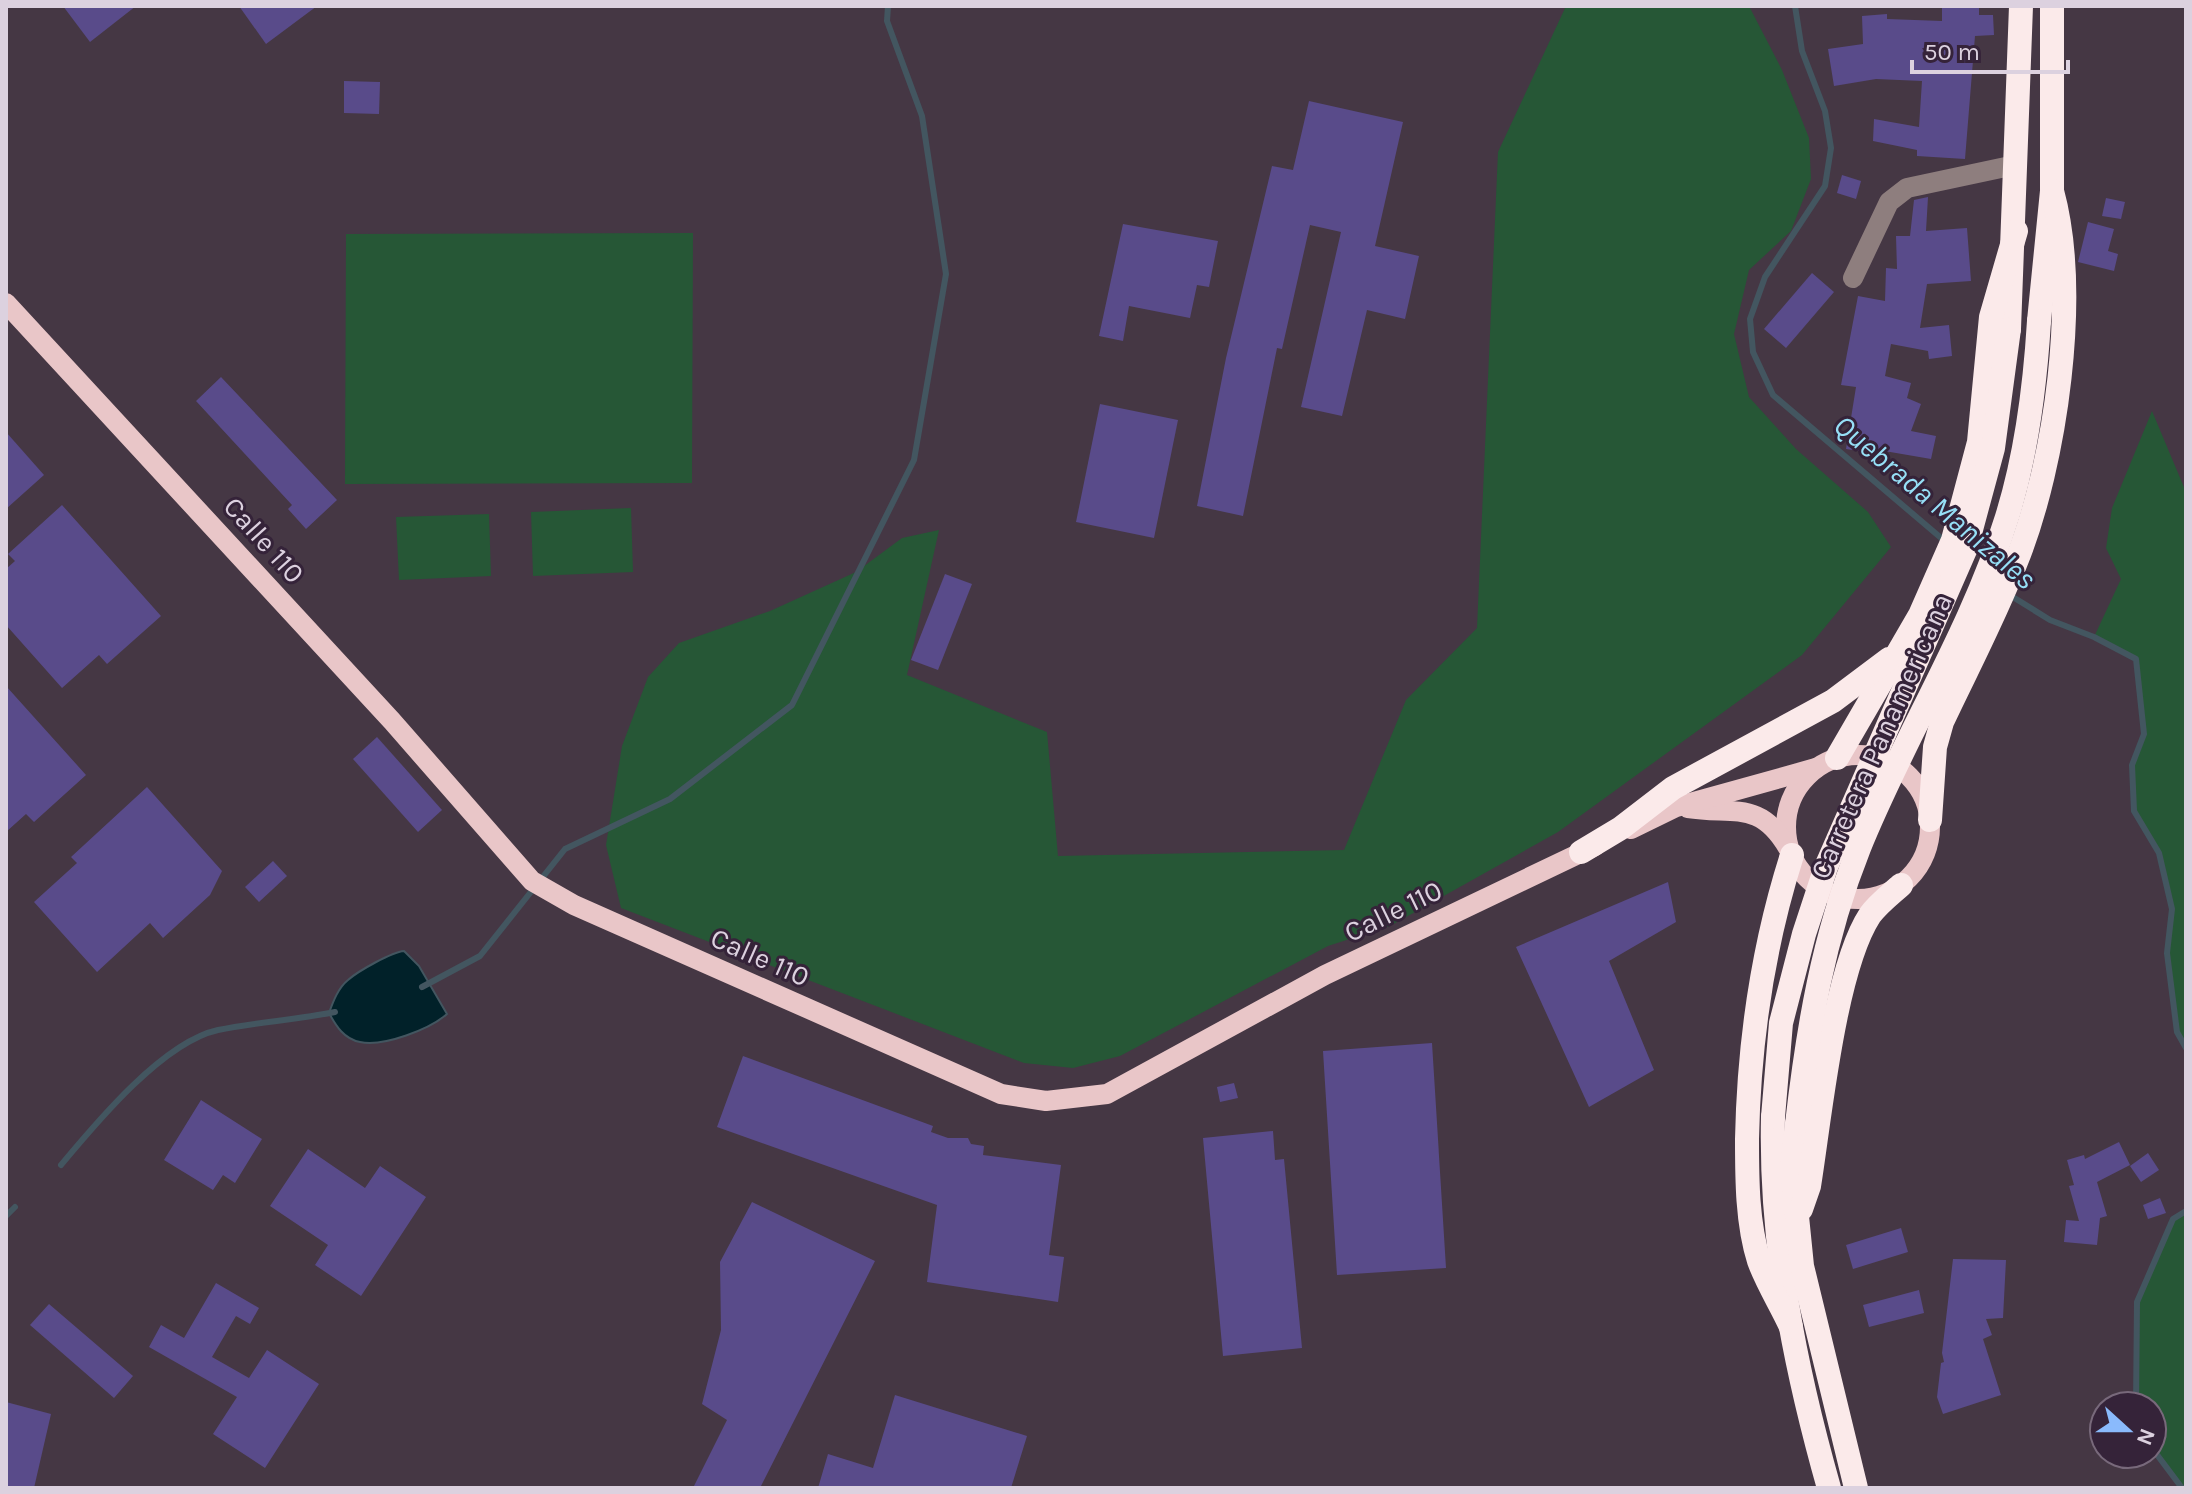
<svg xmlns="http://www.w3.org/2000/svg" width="2192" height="1494" font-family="Karla,sans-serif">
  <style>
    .industrial { fill: #453744 }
    .green { fill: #265736 }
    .water { fill: #012129; stroke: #435660; stroke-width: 2 }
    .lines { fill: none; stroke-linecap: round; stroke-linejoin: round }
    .stream { stroke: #435660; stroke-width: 6 }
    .building { fill: #594b8a }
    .minor { stroke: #8e7e7e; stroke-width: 20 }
    .major { stroke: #e9c6c8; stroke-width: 20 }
    .highway { stroke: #fbeaea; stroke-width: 24 }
    .highway-bridge { stroke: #fbeaea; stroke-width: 24 }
    .labels { text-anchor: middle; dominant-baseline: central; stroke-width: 6; stroke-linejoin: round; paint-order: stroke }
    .street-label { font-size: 28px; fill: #dcd1df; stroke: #352339 }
    .water-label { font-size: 30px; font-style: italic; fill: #96dff6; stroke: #352339 }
  </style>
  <rect width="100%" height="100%" fill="#3f2d43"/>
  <path class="industrial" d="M6,6H2186V599L2136,659L2144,734L2132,765L2134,811L2159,853L2172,909L2167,953L2177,1032L2186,1048V1211L2173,1219L2137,1302L2136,1406H2104V1454H2152V1448L2182,1488H6Z"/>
  <g class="green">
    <path d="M1566,6H1749L1782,70L1809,138L1811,179L1791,231L1749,270L1734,334L1749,397L1796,449L1868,512L1891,547L1802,655L1558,832L1390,926L1328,946L1120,1056L1073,1068L1024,1063L621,908L606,845L622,746L648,677L679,643L770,611L856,572L902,538L939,530L907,675L1047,732L1058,856L1344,850L1406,700L1477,628L1498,152Z"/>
    <path d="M693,233L692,483L345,484L346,234Z"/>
    <path d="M2152,411L2186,492V1048L2177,1032L2167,953L2172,909L2159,853L2134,811L2132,765L2144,734L2136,660L2094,637L2121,579L2106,548L2112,508Z"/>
    <path d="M631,508L633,572L533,576L531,512Z"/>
    <path d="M489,514L491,576L399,580L396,517Z"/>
    <path d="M2186,1211V1488H2182L2152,1448V1406H2136L2137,1302L2173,1219Z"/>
  </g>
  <path class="water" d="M404,951L419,966L447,1014C430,1029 384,1047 360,1042C344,1039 336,1026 329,1013C333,1002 338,988 348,980C358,971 392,952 404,951Z"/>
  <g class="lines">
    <g class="stream">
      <path d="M1795,6L1802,51L1825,111L1831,148L1825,186L1765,277L1750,319L1753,352L1773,395L1947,543"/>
      <path d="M2008,594L2050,620L2094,637L2136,659L2144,734L2132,765L2134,811L2159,853L2172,909L2167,953L2177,1032L2186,1048"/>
      <path d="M422,987L480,956L565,849L670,799L792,705L914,460L946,274L922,116L887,21L888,6"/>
      <path d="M61,1165C96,1123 163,1042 218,1030C256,1022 296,1020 335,1012"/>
      <path d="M6,1216L15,1207"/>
      <path d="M2136,1406L2137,1302L2173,1219L2186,1211"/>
      <path d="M2152,1448L2182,1488"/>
    </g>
  </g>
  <g class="building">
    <path d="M63,6H136L90,42Z"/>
    <path d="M239,6H317L266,44Z"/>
    <path d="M1942,6H1979V15H1993L1994,35L1975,36L1965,159L1917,156V150L1873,141L1874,119L1919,127L1922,81L1876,79L1834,86L1828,49L1863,44L1862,16L1887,14V19L1942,21Z"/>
    <path d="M344,81L380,82L379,114L344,113Z"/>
    <path d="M1309,101L1403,122L1375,246L1419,256L1405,319L1367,310L1342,416L1301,407L1341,232L1310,225L1282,349L1277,348L1243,516L1197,506L1226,358L1272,166L1293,170Z"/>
    <path d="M1842,175L1861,181L1856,199L1837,193Z"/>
    <path d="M1928,197L1926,231L1967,228L1971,281L1927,284L1920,328L1949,325L1952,356L1929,359L1928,351L1891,344L1885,376L1911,383L1907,398L1921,404L1911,431L1936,436L1931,459L1867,448L1866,452L1846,449L1856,387L1841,385L1858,296L1885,301L1886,268L1897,269L1896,236H1910L1914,200Z"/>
    <path d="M2106,198L2125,202L2121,219L2102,216Z"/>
    <path d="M2088,222L2114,229L2108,251L2118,254L2114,271L2078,262Z"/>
    <path d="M1123,224L1218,241L1209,287L1197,285L1190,318L1129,306L1123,341L1099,336Z"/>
    <path d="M1812,273L1834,292L1786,348L1764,329Z"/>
    <path d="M221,377L337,500L306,529L288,509L292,505L196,401Z"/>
    <path d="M1100,404L1178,420L1154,538L1076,522Z"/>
    <path d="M6,432L44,475L6,509Z"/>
    <path d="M62,505L161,616L107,664L99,655L62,688L6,625V569L15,561L8,554Z"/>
    <path d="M945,574L972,584L938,670L911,660Z"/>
    <path d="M6,686L86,775L34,822L26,814L6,832Z"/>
    <path d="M377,737L442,810L418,832L353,759Z"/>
    <path d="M147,787L222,871L210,895L163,938L150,923L97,972L34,902L77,863L71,857Z"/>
    <path d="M273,861L287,876L259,902L245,887Z"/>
    <path d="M1668,882L1676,922L1609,961L1654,1070L1589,1107L1516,947Z"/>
    <path d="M1432,1043L1446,1268L1337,1275L1323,1051Z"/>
    <path d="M743,1056L933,1126L931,1132L948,1138H968L971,1144L984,1146L983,1155L1061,1165L1049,1255L1064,1257L1058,1302L927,1282L937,1205L717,1127Z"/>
    <path d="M1234,1083L1238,1098L1220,1102L1217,1087Z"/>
    <path d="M201,1100L262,1139L235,1183L223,1175L213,1190L164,1160Z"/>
    <path d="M1273,1131L1275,1160L1284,1159L1302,1348L1223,1356L1203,1138Z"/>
    <path d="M2119,1142L2130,1165L2097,1182L2107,1216L2100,1218L2097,1245L2064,1242L2066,1220L2079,1221L2069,1186L2074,1185L2067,1160L2084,1155L2085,1159Z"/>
    <path d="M308,1149L365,1188L380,1166L426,1197L361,1296L315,1265L328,1245L270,1206Z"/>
    <path d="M2148,1153L2159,1170L2141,1182L2130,1166Z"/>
    <path d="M2160,1198L2166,1213L2148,1219L2143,1205Z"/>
    <path d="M752,1202L875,1261L760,1488H693L727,1420L702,1404L721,1330L720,1262Z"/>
    <path d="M1901,1228L1908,1252L1853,1269L1846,1245Z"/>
    <path d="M1953,1259L2006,1260L2003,1318L1986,1319L1992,1335L1983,1339L2001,1395L1943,1414L1937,1397L1941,1363L1944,1362L1942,1353Z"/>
    <path d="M216,1283L259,1308L250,1324L236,1316L212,1357L249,1378L267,1350L319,1384L265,1468L213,1434L237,1397L149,1347L161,1325L184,1338Z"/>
    <path d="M1919,1290L1924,1313L1869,1327L1863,1305Z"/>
    <path d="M49,1304L133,1376L114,1398L30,1325Z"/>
    <path d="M895,1395L1027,1436L1011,1488H818L828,1454L873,1468Z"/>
    <path d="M6,1402L51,1414L34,1488H6Z"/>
  </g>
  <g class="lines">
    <path class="minor" d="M1853,278L1889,202L1907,188L2015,165"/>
    <g class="major">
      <path d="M6,303L392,721L532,881L574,905L1001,1094L1046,1101L1107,1094L1325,975L1595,846"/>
      <circle cx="1858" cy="827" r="72"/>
      <path d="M1688,808C1734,815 1760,800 1788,848"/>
      <path d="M1631,829L1676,807L1816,768"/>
    </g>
    <g class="highway">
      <path d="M2039,321L2052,191V6"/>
      <path d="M2009,329L2021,6"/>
      <path d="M1837,758L1920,615L1953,540L1979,442L1991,317L2016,231"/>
      <path d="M1930,820L1935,747L1942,722C1967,669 1995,616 2016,562C2056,463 2080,294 2052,191"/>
      <path d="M1581,852L1621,828L1673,788L1833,701L1889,659"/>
      <path d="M1773,1117C1770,1243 1795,1368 1829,1488"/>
      <path d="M1797,1124L1792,1167L1802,1266L1856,1488"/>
      <path d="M1801,1209L1809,1186C1820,1118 1834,970 1870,915C1878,904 1891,894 1901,885"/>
      <path d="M1791,1327C1781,1305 1767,1283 1759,1261C1747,1223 1747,1178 1747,1139C1749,1041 1762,949 1792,855"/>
    </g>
    <g class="highway-bridge">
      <path d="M1773,1117L1781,1023L1804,934L1826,867L1966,548L1993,448L2009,329"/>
      <path d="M1797,1124C1808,1028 1823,938 1859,848C1904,736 1971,633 2007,517C2027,453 2035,387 2039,321"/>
    </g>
  </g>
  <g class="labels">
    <g class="street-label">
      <text transform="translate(264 540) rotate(48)">Calle 110</text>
      <text transform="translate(1881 736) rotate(-66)">Carretera Panamericana</text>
      <text transform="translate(1393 911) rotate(-26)">Calle 110</text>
      <text transform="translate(760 957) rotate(24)">Calle 110</text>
    </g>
    <g class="water-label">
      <text transform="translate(1935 502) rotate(40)">Quebrada Manizales</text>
    </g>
  </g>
  <rect width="2192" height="1494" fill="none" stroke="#dcd1df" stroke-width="16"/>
  <g transform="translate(2128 1430) rotate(111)"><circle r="38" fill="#352339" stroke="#78697b" stroke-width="2"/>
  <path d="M0-6L14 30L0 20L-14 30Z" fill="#8abafc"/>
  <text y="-12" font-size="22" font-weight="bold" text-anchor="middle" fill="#dcd1df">N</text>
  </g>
  <path d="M1912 60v12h156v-12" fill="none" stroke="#dcd1df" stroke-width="4"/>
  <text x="1924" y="60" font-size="24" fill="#dcd1df" stroke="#352339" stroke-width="6" paint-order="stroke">50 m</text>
</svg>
